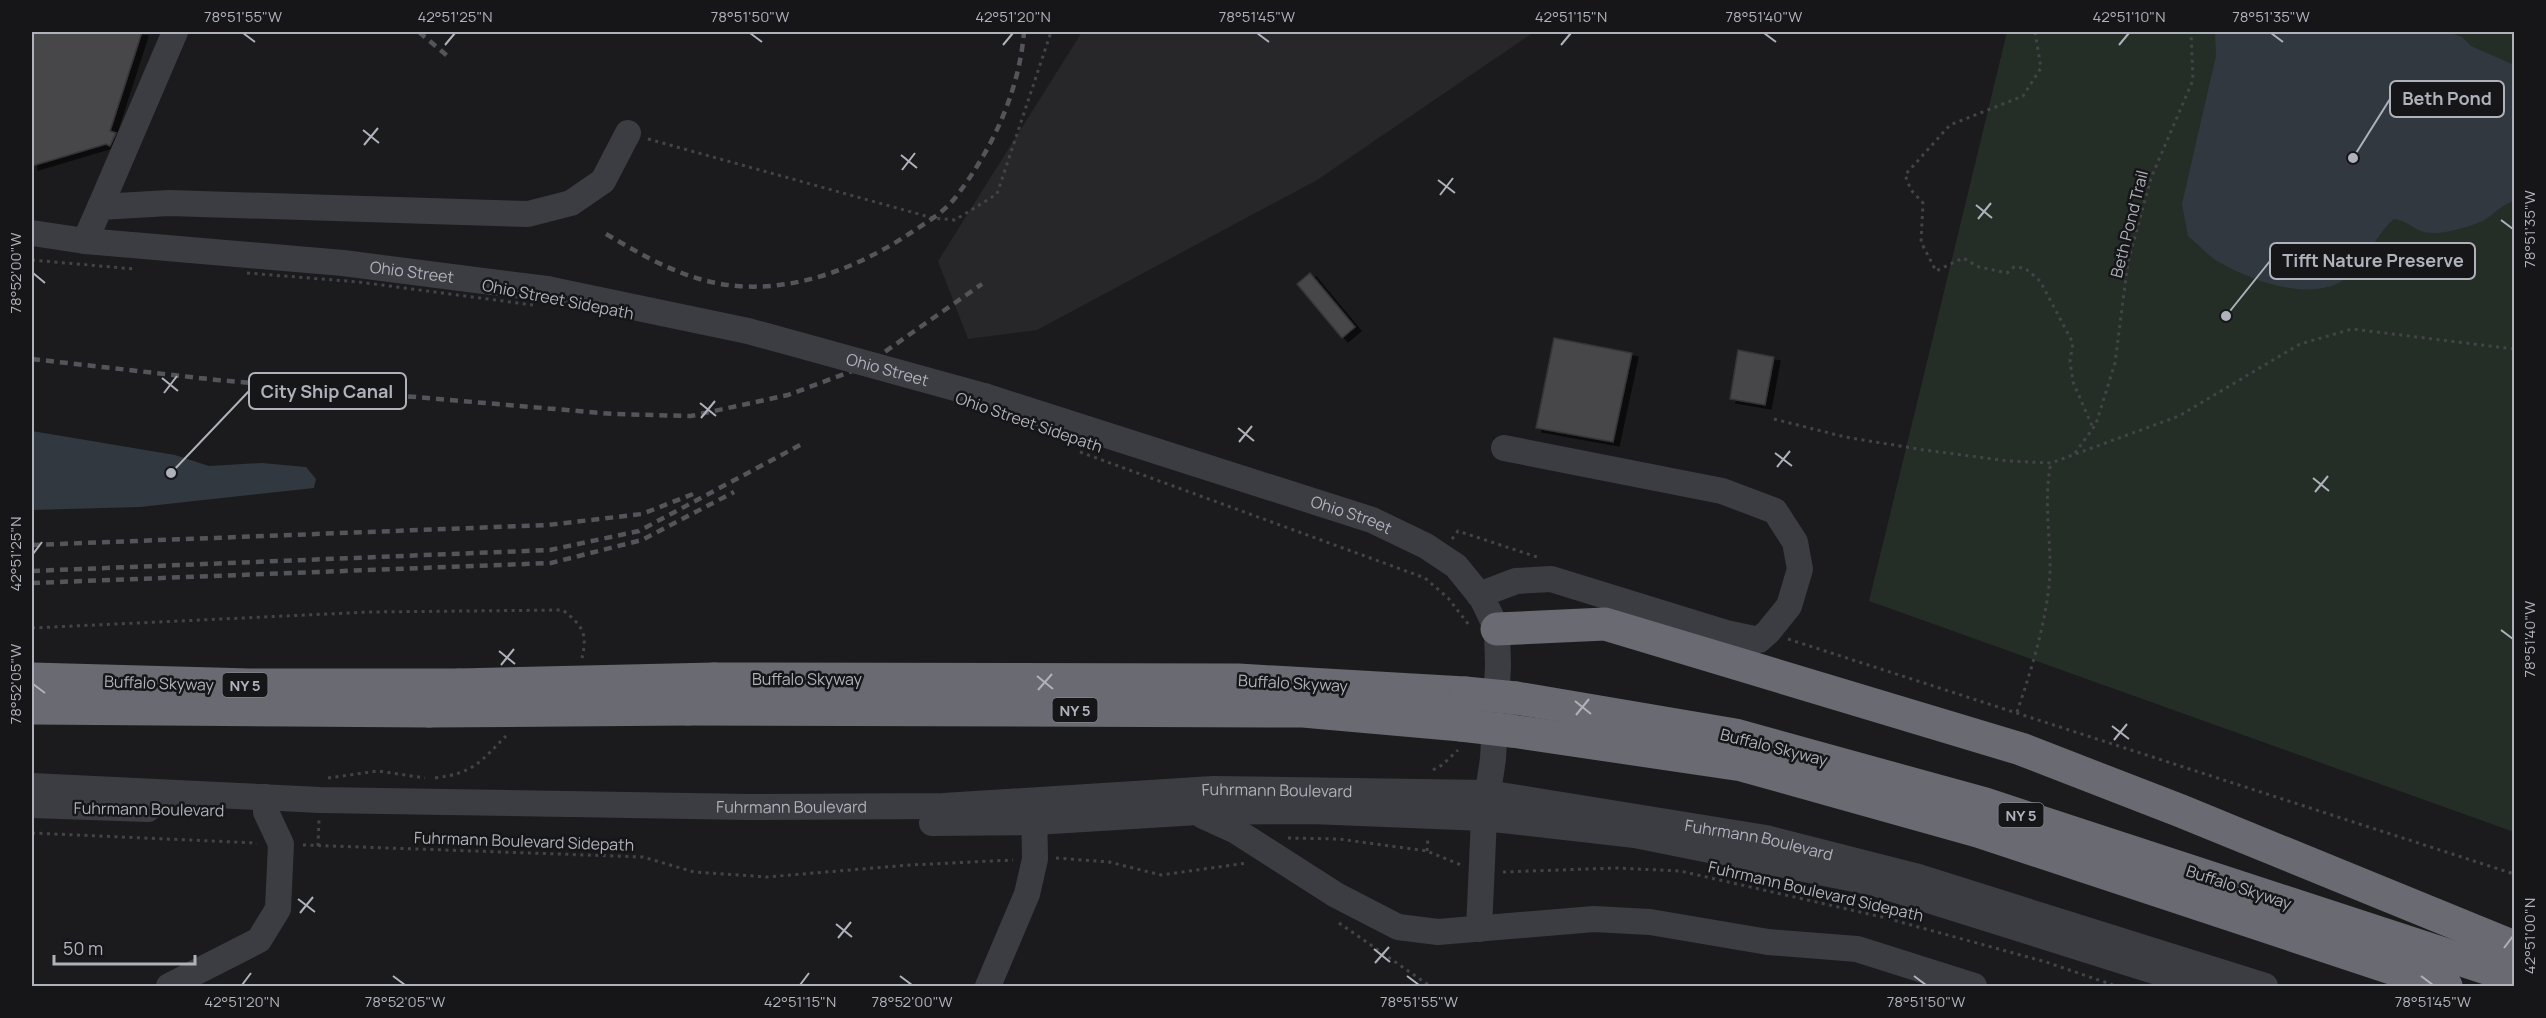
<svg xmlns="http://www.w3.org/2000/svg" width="2546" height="1018" font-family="Manrope,sans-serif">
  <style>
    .built { fill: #27272a }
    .green { fill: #252d27 }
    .water { fill: #323840 }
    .building { fill: #46464a; stroke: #363539; stroke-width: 1.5; filter: url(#shadow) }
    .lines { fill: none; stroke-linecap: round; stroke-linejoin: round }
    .path { stroke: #434448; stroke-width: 3; stroke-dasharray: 3 4.5; stroke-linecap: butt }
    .minor { stroke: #3c3d42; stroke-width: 26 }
    .highway { stroke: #696a72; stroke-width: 33 }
    .rail { stroke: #54555a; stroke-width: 4.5; stroke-dasharray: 8 6; stroke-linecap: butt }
    .path-bridge { stroke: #434448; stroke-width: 3; stroke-dasharray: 3 4.5; stroke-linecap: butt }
    .minor-bridge { stroke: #3c3d42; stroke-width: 26 }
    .highway-bridge { stroke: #696a72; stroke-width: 33 }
    .ticks { fill: none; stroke: #afb1bb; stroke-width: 2 }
    .labels { text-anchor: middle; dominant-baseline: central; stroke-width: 5; stroke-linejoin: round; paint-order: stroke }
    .shield { fill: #161618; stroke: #81828a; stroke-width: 1.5 }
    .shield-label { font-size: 15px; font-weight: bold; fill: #afb1bb }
    .street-label { font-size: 16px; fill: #afb1bb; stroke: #161618 }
    .leader { fill: none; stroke: #afb1bb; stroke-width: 2 }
    .callout-dot { fill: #afb1bb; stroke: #161618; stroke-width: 2 }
    .callout { fill: #161618; stroke: #afb1bb; stroke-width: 2 }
    .callout-label { font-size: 18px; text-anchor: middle; font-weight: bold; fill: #afb1bb }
    .neatline { fill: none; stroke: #afb1bb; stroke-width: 2 }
    .ticks-label { font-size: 15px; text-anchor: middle; fill: #afb1bb }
  </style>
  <defs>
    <filter id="shadow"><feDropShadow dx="6" dy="4" stdDeviation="0" flood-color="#0009"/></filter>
  </defs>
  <rect width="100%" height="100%" fill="#1b1b1d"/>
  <path class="built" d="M1082,32H1534L1317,180L1037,330L968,339L938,261Z"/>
  <path class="green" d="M2007,32H2514V832L1869,601Z"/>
  <g class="water">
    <path d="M2215,32H2448L2462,37L2471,46L2514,65V201C2501,205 2494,214 2483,221C2471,226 2445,234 2433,233C2415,233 2410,221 2394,219C2375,235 2368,260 2349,276C2315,305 2252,281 2219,262C2208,256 2198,244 2188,236L2182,204L2216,56Z"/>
    <path d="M32,431L175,455L209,466L262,463L306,467L316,479L314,488L140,507L32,510Z"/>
  </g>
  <g class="building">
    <path d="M32,32H142L110,131L116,133L110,146L106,144L32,166Z"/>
    <path d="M1310,273L1355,327L1342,338L1297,284Z"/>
    <path d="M1554,338L1632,353L1613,442L1536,428Z"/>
    <path d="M1738,350L1774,357L1765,405L1730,399Z"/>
  </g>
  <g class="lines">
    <g class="path">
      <path d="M2035,32L2041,68L2023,96L1950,125L1905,175L1911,190L1923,203L1921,242L1936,271L1963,258L1979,267L2007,273L2014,267L2025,268L2040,281L2073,343L2070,361L2073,382L2093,428"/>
      <path d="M648,139L933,218L955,220L997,194L1051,32"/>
      <path d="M32,260L134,269"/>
      <path d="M1774,419L1845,437L1924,450L2008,461L2051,463L2179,416L2300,344L2352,329L2514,349"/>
      <path d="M1080,452L1425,578L1448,598L1469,625"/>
      <path d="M2075,453L2096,424L2115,363L2128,262L2151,178L2193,80L2191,32"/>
      <path d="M1452,539L1458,531L1537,557"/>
      <path d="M32,628L369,612L563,610C582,626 588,632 582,658"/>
      <path d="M1788,639L2514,874"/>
      <path d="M2017,712C2032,668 2047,620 2050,574C2051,537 2043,500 2051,463"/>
      <path d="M1433,770L1442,765L1458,750"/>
      <path d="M328,778L378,771L425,778"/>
      <path d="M435,778C474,773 480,762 506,736"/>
      <path d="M32,833L257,843"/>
      <path d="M1288,838L1339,839L1427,851L1461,865"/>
      <path d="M303,845L643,857L694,872L767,877L910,865L1013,860"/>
      <path d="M318,846L319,820"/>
      <path d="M1427,851L1428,838"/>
      <path d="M1056,858L1109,862L1161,875L1247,863"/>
      <path d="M1503,872L1616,868L1680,871L1882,917L2046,962L2116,986"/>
      <path d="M1339,923L1430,986"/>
    </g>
    <g class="minor">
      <path d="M100,207L175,32"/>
      <path id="s1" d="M32,233L85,241L343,263L547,289"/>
      <path d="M85,241L100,207L169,203L528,214L571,203L603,181L628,133"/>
      <path id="s2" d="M984,396L1372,520L1426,546L1456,566L1482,598L1497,629L1498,666L1493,759L1484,818L1479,929"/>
      <path d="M1479,595L1516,581L1551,579L1726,633L1759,640L1768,632L1789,606L1800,569L1795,542L1775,511L1722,491L1504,448"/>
      <path id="s3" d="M32,786L320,800L749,807L943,806L1213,789L1487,793L1766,838L1915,876L2265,986"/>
      <path d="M32,805L148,809"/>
      <path d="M1203,816L1236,831L1336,895L1398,927L1438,932L1594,919L1650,922L1768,942L1857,949L1974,986"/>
      <path d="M932,823L1035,822L1198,812L1311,811L1484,818L1635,835L1874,883L2202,986"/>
      <path d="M169,986L259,940L278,909L281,844L266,812L265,797"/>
      <path d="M988,986L1027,894L1035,859L1034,807"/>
    </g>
    <g class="highway">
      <path d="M1497,629L1605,624L2021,749L2181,811L2514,947"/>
      <path d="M32,679L250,685H459"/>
      <path d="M714,679L1238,680L1465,693"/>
      <path d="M1516,698L1735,735L1985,804L2514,977"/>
      <path d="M32,708L429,711"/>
      <path d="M688,709L1303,711L1461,725"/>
      <path d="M1512,731L1742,765L1978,831L2446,986"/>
    </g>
    <g class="rail">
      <path d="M419,32L451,59"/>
      <path d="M606,234C647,258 688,282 737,286C800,291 861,266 912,232C927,222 944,212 955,198C992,150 1019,92 1024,32"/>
      <path d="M32,359L217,380L613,414L691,416L788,395L863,367L982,284"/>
      <path d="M32,545L548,525L642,514L693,494"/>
      <path d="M32,571L550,550L639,531L802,444"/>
      <path d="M32,583L551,563L642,540L734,492"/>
    </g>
    <path class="path-bridge" d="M247,273L359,282L533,305"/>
    <path class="minor-bridge" id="s4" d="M547,289L748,331L984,396"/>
    <g class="highway-bridge">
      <path d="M459,685L714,679"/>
      <path d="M1465,693L1516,698"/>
      <path d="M429,711L688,709"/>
      <path d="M1461,725L1512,731"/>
    </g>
  </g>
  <path class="ticks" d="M243,33L255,42M750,33L762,42M1257,33L1269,42M1764,33L1776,42M2271,33L2283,42M445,45L455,33M1003,45L1013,33M1561,45L1571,33M2119,45L2129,33M363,130L379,143M364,145L378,128M901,155L917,168M902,170L915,153M1438,180L1455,193M1440,195L1453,178M1976,205L1992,218M1978,219L1991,203M2501,220L2513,229M33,273L45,283M162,378L178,391M164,393L177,376M700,403L716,416M701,418L715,401M1238,428L1254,441M1239,442L1252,426M1775,453L1792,466M1777,467L1790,451M2313,478L2329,491M2315,492L2328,476M33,554L42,542M2501,630L2513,639M499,651L515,664M501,665L514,649M1037,676L1053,689M33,684L45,693M1038,690L1052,674M1575,701L1591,714M1576,715L1589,699M2112,726L2129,739M2114,740L2127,724M298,899L315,912M300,913L313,897M836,924L852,937M838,938L851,922M2504,948L2513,936M1374,949L1390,962M1375,963L1389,947M393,976L405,985M900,976L912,985M1407,976L1419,985M1914,976L1926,985M2421,976L2433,985M242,985L251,973M800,985L809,973"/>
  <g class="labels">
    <g class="shield">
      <rect x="222.5" y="673" width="45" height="24" rx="4.5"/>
      <rect x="1052.5" y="698" width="45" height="24" rx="4.5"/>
      <rect x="1998.5" y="803" width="45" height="24" rx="4.5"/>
    </g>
    <g class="shield-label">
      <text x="245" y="685">NY 5</text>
      <text x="1075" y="710">NY 5</text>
      <text x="2021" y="815">NY 5</text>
    </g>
    <g class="street-label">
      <text transform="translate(2129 224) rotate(-76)">Beth Pond Trail</text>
      <text stroke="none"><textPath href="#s1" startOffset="382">Ohio Street</textPath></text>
      <text transform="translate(558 299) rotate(11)">Ohio Street Sidepath</text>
      <text stroke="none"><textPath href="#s4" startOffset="350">Ohio Street</textPath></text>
      <text transform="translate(1029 422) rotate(19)">Ohio Street Sidepath</text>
      <text stroke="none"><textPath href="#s2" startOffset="386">Ohio Street</textPath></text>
      <text x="807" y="679">Buffalo Skyway</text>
      <text transform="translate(159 683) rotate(2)">Buffalo Skyway</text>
      <text transform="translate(1293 683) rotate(3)">Buffalo Skyway</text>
      <text transform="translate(1774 747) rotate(14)">Buffalo Skyway</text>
      <text stroke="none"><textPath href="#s3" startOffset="1246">Fuhrmann Boulevard</textPath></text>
      <text stroke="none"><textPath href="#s3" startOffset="760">Fuhrmann Boulevard</textPath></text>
      <text transform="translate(149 809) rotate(1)">Fuhrmann Boulevard</text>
      <text stroke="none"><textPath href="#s3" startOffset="1732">Fuhrmann Boulevard</textPath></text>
      <text transform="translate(524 841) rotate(2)">Fuhrmann Boulevard Sidepath</text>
      <text transform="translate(2239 887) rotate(18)">Buffalo Skyway</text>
      <text transform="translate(1816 891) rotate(13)">Fuhrmann Boulevard Sidepath</text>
    </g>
  </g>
  <path class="leader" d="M2353 158L2390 99M2226 316L2270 261M171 473L249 391"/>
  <g class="callout-dot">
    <circle cx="2353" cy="158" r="6"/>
    <circle cx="2226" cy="316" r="6"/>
    <circle cx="171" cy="473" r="6"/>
  </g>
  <g class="callout">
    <rect x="2390" y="81" width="114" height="36" rx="6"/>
    <rect x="2270" y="243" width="205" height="36" rx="6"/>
    <rect x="249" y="373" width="157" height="36" rx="6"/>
  </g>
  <g class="callout-label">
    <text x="2447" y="105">Beth Pond</text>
    <text x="2373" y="267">Tifft Nature Preserve</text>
    <text x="327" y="398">City Ship Canal</text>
  </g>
  <rect width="2546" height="1018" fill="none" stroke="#161618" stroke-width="66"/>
  <path d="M54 955v9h141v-9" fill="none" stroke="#afb1bb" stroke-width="3"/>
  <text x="63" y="955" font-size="18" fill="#afb1bb" stroke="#161618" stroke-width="4.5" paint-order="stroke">50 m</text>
  <rect x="33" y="33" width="2480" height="952" class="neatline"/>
  <g class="ticks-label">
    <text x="243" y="22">78°51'55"W</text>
    <text x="455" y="22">42°51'25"N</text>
    <text x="750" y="22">78°51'50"W</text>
    <text x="1013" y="22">42°51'20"N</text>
    <text x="1257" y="22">78°51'45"W</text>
    <text x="1571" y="22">42°51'15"N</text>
    <text x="1764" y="22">78°51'40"W</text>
    <text x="2129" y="22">42°51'10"N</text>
    <text x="2271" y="22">78°51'35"W</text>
    <text transform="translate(2530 229) rotate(-90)" y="5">78°51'35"W</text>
    <text transform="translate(16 273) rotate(-90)" y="5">78°52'00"W</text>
    <text transform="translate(16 554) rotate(-90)" y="5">42°51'25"N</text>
    <text transform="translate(2530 639) rotate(-90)" y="5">78°51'40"W</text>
    <text transform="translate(16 684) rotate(-90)" y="5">78°52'05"W</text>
    <text transform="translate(2530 936) rotate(-90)" y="5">42°51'00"N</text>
    <text x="242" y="1007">42°51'20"N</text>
    <text x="405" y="1007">78°52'05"W</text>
    <text x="800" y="1007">42°51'15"N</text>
    <text x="912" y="1007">78°52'00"W</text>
    <text x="1419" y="1007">78°51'55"W</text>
    <text x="1926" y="1007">78°51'50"W</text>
    <text x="2433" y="1007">78°51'45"W</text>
  </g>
</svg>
